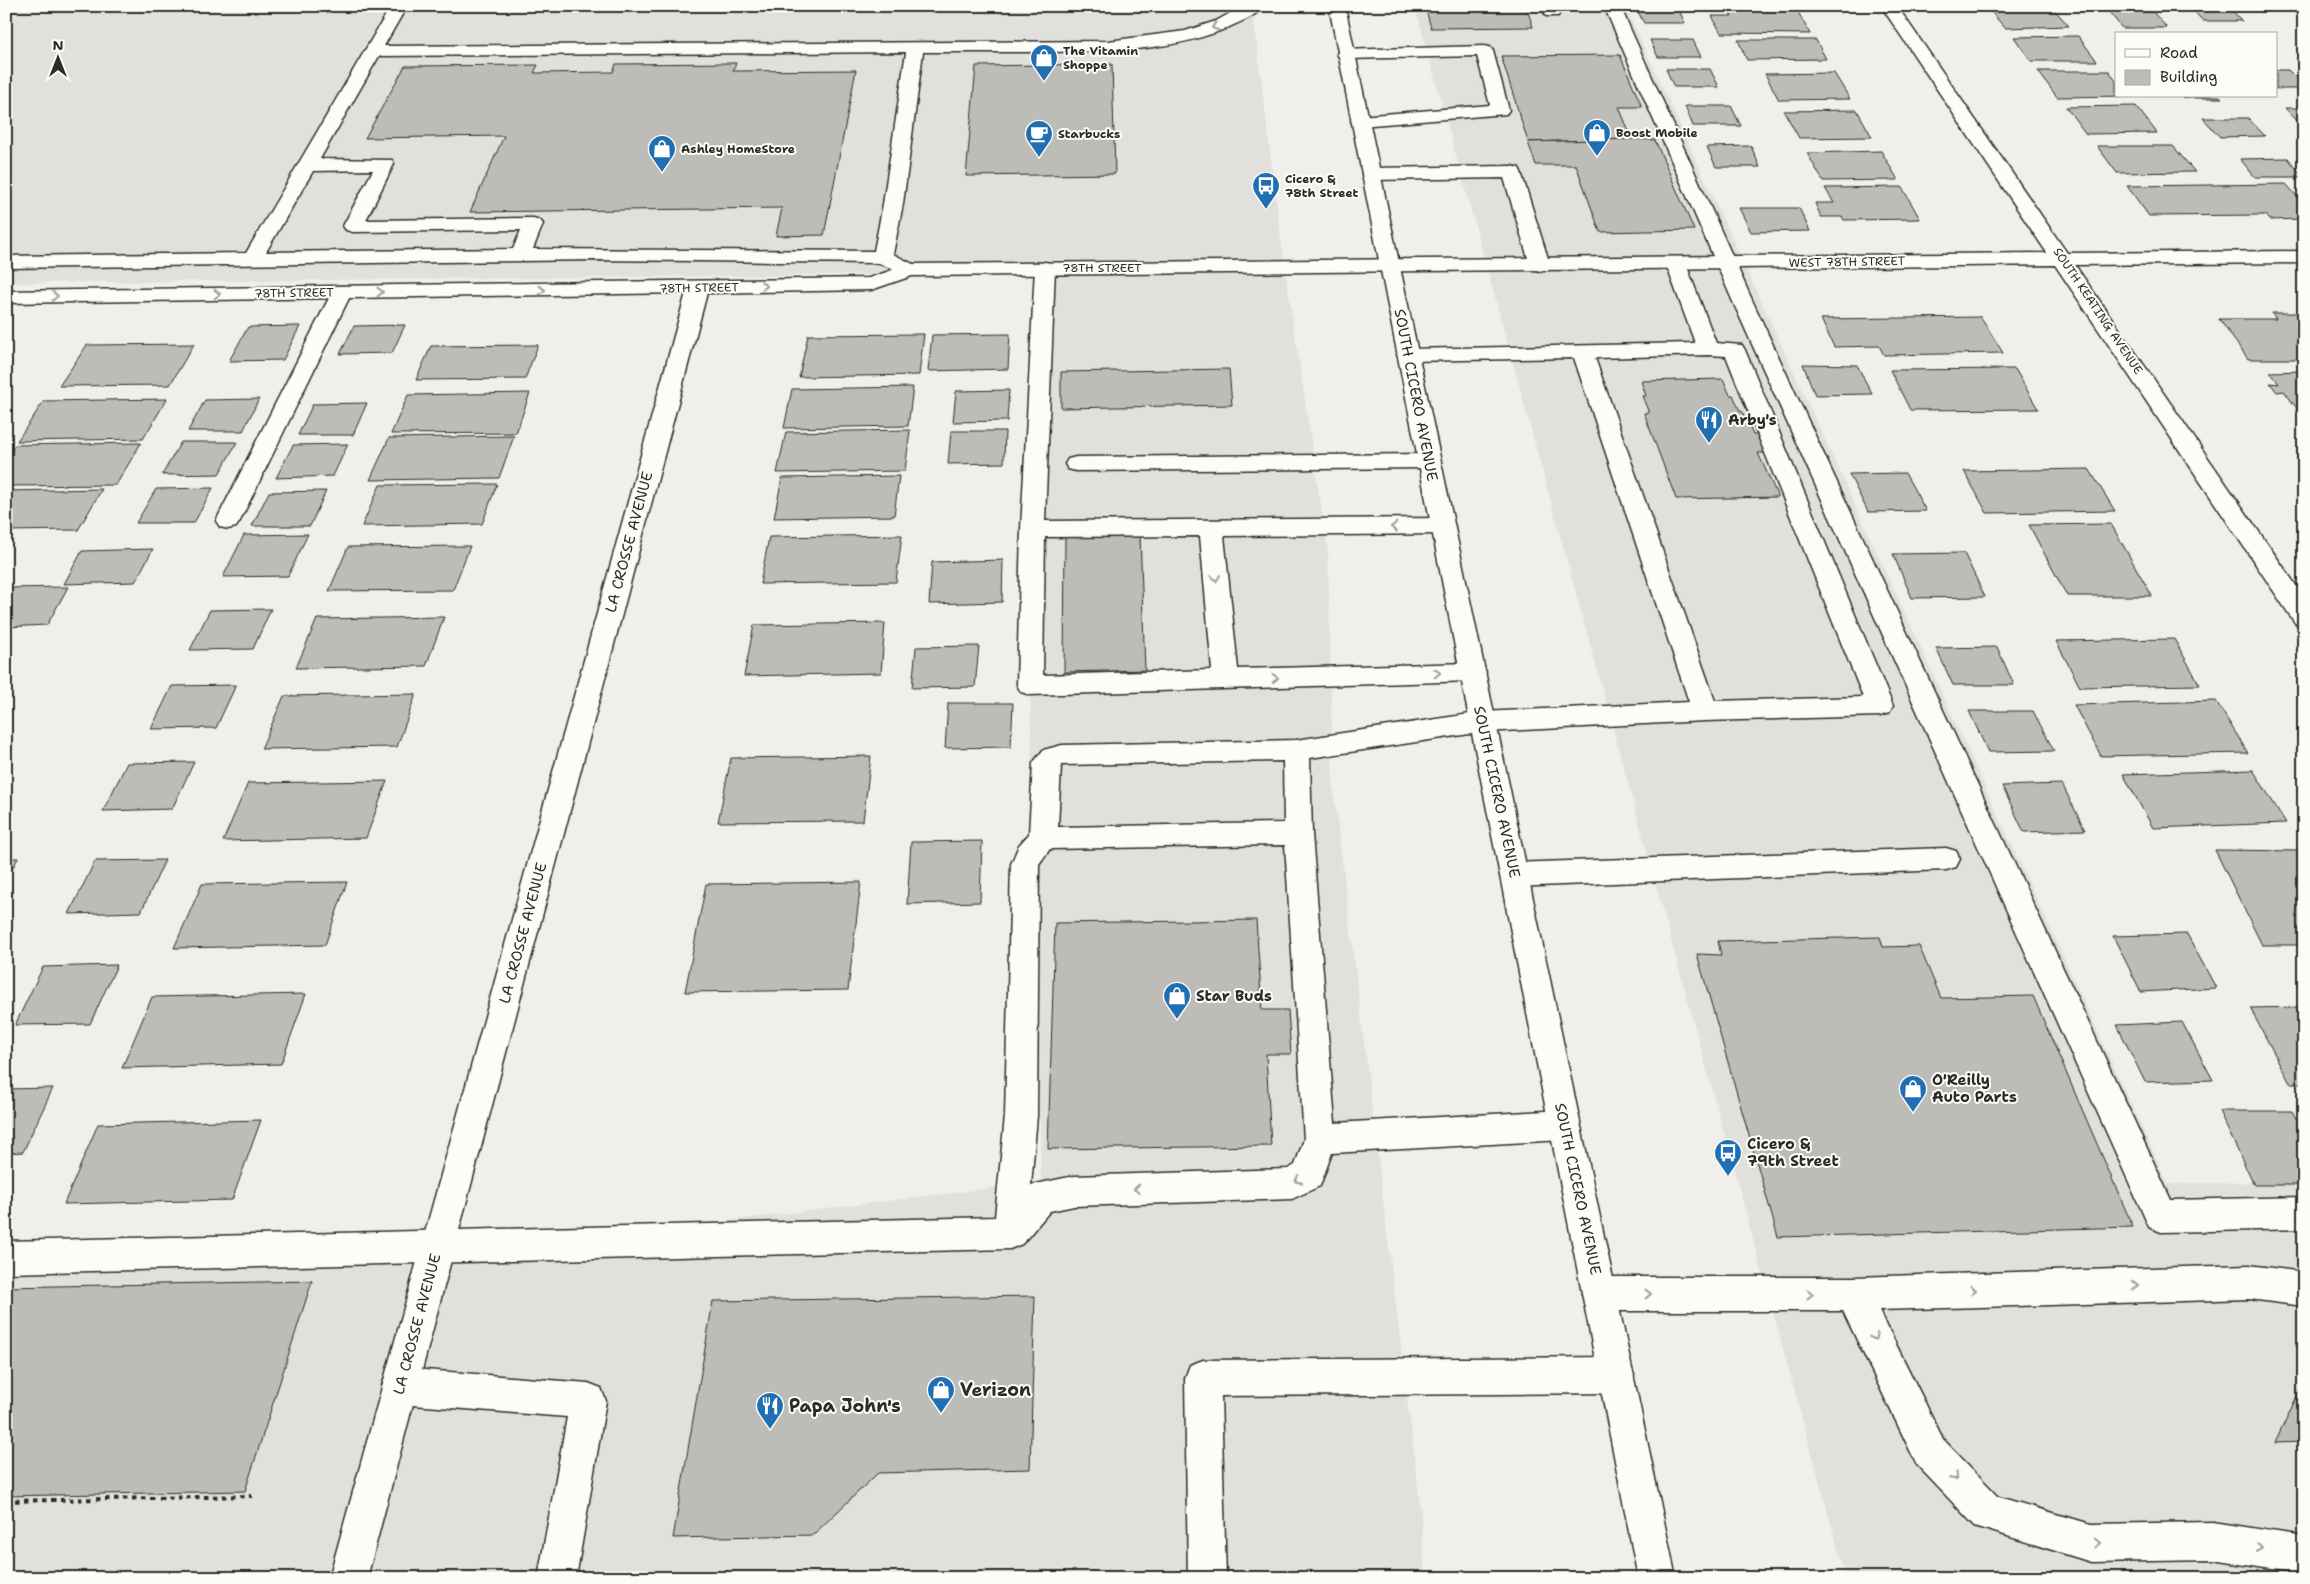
<svg xmlns="http://www.w3.org/2000/svg" width="2310" height="1584" font-family="'Shantell Sans',sans-serif">
  <style>
    .built { fill: #e1e0dc }
    .building { fill: #bdbcb8; stroke: #2b2b2b }
    .lines { fill: none; stroke-linecap: round; stroke-linejoin: round }
    .service-casing { stroke: #2b2b2b; stroke-width: 3 }
    .minor-casing { stroke: #2b2b2b; stroke-width: 3 }
    .primary-casing { stroke: #2b2b2b; stroke-width: 3 }
    .path { stroke: #2b2b2b; stroke-width: 4; stroke-dasharray: 4.5 4.5; stroke-linecap: butt }
    .service { fill: #fdfcf7; fill-rule: evenodd }
    .minor { fill: #fdfcf7; fill-rule: evenodd }
    .primary { fill: #fdfcf7; fill-rule: evenodd }
    .oneway { stroke: #9e9e9b }
    .labels { text-anchor: middle; dominant-baseline: central; stroke-width: 4; stroke-linejoin: round; paint-order: stroke }
    .far-poi-label { font-size: 12px; font-weight: bold; fill: #2b2b2b; stroke: #fdfcf7; text-anchor: start }
    .far-street-label { font-size: 12px; fill: #2b2b2b; stroke: #fdfcf7 }
    .street-label { font-size: 15px; fill: #2b2b2b; stroke: #fdfcf7 }
    .poi-label { font-size: 15px; font-weight: bold; fill: #2b2b2b; stroke: #fdfcf7; text-anchor: start }
    .near-poi-label { font-size: 18px; font-weight: bold; fill: #2b2b2b; stroke: #fdfcf7; text-anchor: start }
  </style>
  <rect width="100%" height="100%" fill="#f0efeb"/>
  <filter id="ink" filterUnits="userSpaceOnUse"><feTurbulence type="fractalNoise" baseFrequency=".02" numOctaves="2"/><feDisplacementMap in="SourceGraphic" scale="10" xChannelSelector="R" yChannelSelector="G"/><feConvolveMatrix kernelMatrix="1 2 1 2 8 2 1 2 1" color-interpolation-filters="sRGB"/></filter>
  <g filter="url(#ink)">
    <g class="built">
      <path d="M6,6H1252L1285,270L1328,552L1333,785L1421,1513L1425,1578H6V1257L539,1244L1041,1182L1030,685L1044,273L6,283Z"/>
      <path d="M1415,6H1625L2168,1184L2304,1181V1578H1846Z"/>
    </g>
    <g class="building">
      <path d="M1419,6H1526L1533,27L1431,28L1426,10H1420Z"/>
      <path d="M1986,6H2051L2069,26L2005,28Z"/>
      <path d="M2189,6H2228L2242,21H2203Z"/>
      <path d="M2288,6H2304V15H2297Z"/>
      <path d="M1636,8H1678L1685,23H1644Z"/>
      <path d="M1797,10L1810,34L1721,33L1712,16H1732L1728,11Z"/>
      <path d="M2109,12H2153L2167,28H2122Z"/>
      <path d="M2078,36L2097,61H2031L2014,37Z"/>
      <path d="M1650,40H1693L1701,57H1658Z"/>
      <path d="M1738,40H1816L1826,59L1747,60Z"/>
      <path d="M1620,55L1642,107H1619L1632,139L1528,142L1501,56Z"/>
      <path d="M736,63L733,71L856,70L824,235L776,236L782,208L470,212L504,136L365,138L405,66L538,65L534,73L613,72L616,64Z"/>
      <path d="M1112,64L1115,174L966,176L976,66Z"/>
      <path d="M1666,69H1710L1719,87H1674Z"/>
      <path d="M2276,70H2288L2304,86V89H2276Z"/>
      <path d="M2038,71H2109L2116,81V96H2128L2057,97Z"/>
      <path d="M1834,73L1850,99L1779,100L1765,74Z"/>
      <path d="M2181,96H2220L2222,98H2183Z"/>
      <path d="M1685,106H1731L1741,126H1693Z"/>
      <path d="M2136,106L2157,133L2086,134L2066,107Z"/>
      <path d="M2285,108H2304V125H2301Z"/>
      <path d="M1857,110L1872,137L1799,138L1784,111Z"/>
      <path d="M2203,118H2248L2265,136L2220,137Z"/>
      <path d="M1632,139L1655,140L1694,230L1600,232L1576,165H1536L1528,142Z"/>
      <path d="M1751,146L1760,167H1716L1707,147Z"/>
      <path d="M2097,146H2173L2195,172L2117,173Z"/>
      <path d="M1881,151L1898,180L1823,181L1807,153Z"/>
      <path d="M2288,158L2303,177H2255L2240,159Z"/>
      <path d="M2286,184L2304,204V219L2269,220L2265,215L2149,216L2127,186Z"/>
      <path d="M1902,187L1920,219L1844,220L1842,217H1821L1815,203H1834L1825,188Z"/>
      <path d="M1739,208H1799L1810,231L1751,232Z"/>
      <path d="M2272,313H2304V359H2248L2219,319H2276Z"/>
      <path d="M1981,317L2003,353L1884,355L1879,346L1834,347L1821,319Z"/>
      <path d="M405,325L392,353L340,354L354,326Z"/>
      <path d="M300,326L283,360L229,361L248,327Z"/>
      <path d="M924,334L919,375L799,377L808,335Z"/>
      <path d="M1010,334L1008,369L928,371L932,335Z"/>
      <path d="M194,344L170,385L59,386L87,345Z"/>
      <path d="M538,345L525,379L416,380L431,346Z"/>
      <path d="M1803,364L1857,365L1872,394L1815,395Z"/>
      <path d="M1229,369L1232,405L1061,408V372Z"/>
      <path d="M2015,369L2038,409L1910,410L1890,370Z"/>
      <path d="M2304,371V410H2298L2284,391L2277,392L2270,383L2279,384L2270,372Z"/>
      <path d="M1723,379L1730,395H1733L1740,411H1742L1753,435H1757L1767,453H1758L1778,497L1676,499L1644,413H1649L1642,396H1646L1641,381Z"/>
      <path d="M913,387L908,426L784,428L792,389Z"/>
      <path d="M1009,390L1007,421L953,422L956,391Z"/>
      <path d="M530,393L516,433L391,434L408,395Z"/>
      <path d="M167,399L143,439L17,441L44,401Z"/>
      <path d="M259,399L243,431H188L205,400Z"/>
      <path d="M367,403L353,435H298L313,404Z"/>
      <path d="M910,430L905,471L777,473L786,432Z"/>
      <path d="M951,431H1005L1004,463L948,464Z"/>
      <path d="M514,436L499,478L370,480L389,438Z"/>
      <path d="M181,442H237L219,474L162,475Z"/>
      <path d="M141,443L116,485L6,486V457L15,445Z"/>
      <path d="M348,444L333,476L276,478L293,445Z"/>
      <path d="M2089,469L2115,511L1987,513L1964,471Z"/>
      <path d="M1905,473L1926,511L1868,512L1849,474Z"/>
      <path d="M899,476L894,516L774,518L782,478Z"/>
      <path d="M497,484L482,524L362,526L380,485Z"/>
      <path d="M213,488L194,523H136L156,489Z"/>
      <path d="M102,489L78,530L6,531V491Z"/>
      <path d="M326,491L310,526H252L269,492Z"/>
      <path d="M2111,524L2152,596H2067L2029,525Z"/>
      <path d="M308,534L288,576L223,577L244,535Z"/>
      <path d="M902,535L896,582L760,584L769,537Z"/>
      <path d="M1140,535L1145,670L1064,672L1065,536Z"/>
      <path d="M470,546L453,590L329,591L348,547Z"/>
      <path d="M153,549L135,582L64,584L82,551Z"/>
      <path d="M1964,553L1985,597L1912,598L1893,554Z"/>
      <path d="M1003,560L1002,602L929,604L932,562Z"/>
      <path d="M68,587L47,625L6,627V588Z"/>
      <path d="M271,609L253,649L190,650L210,610Z"/>
      <path d="M444,617L426,666L296,668L317,619Z"/>
      <path d="M885,623L881,673L744,676L754,625Z"/>
      <path d="M2174,639L2200,685L2080,687L2056,641Z"/>
      <path d="M979,646L975,687L912,688L916,647Z"/>
      <path d="M1997,647L2014,685H1953L1936,648Z"/>
      <path d="M236,685L216,728L151,729L172,686Z"/>
      <path d="M416,694L397,747L261,749L284,696Z"/>
      <path d="M2216,701L2248,753L2101,756L2074,705Z"/>
      <path d="M948,703H1013L1011,747L945,748Z"/>
      <path d="M1969,711H2033L2054,751L1988,752Z"/>
      <path d="M871,756L863,821L718,822L731,758Z"/>
      <path d="M194,762L172,809L103,811L127,763Z"/>
      <path d="M2253,770L2286,823L2153,828L2123,774Z"/>
      <path d="M387,781L366,838L223,841L248,783Z"/>
      <path d="M2062,784L2085,830L2024,832L2002,786Z"/>
      <path d="M982,841L980,902L907,904L911,842Z"/>
      <path d="M2215,850L2304,851V945H2262Z"/>
      <path d="M6,858H18L6,880Z"/>
      <path d="M165,860L141,912L69,914L95,861Z"/>
      <path d="M347,882L325,945L174,948L202,884Z"/>
      <path d="M861,882L848,990L685,992L706,884Z"/>
      <path d="M1256,920L1262,1010H1288L1291,1054H1266L1271,1146L1048,1149L1055,923Z"/>
      <path d="M2187,934L2216,988L2141,992L2113,936Z"/>
      <path d="M1880,937L1883,947L1919,946L1941,998L2033,996L2133,1227L1778,1237L1697,954L1721,955L1718,941Z"/>
      <path d="M117,965L90,1024L15,1025L43,967Z"/>
      <path d="M306,994L281,1064L122,1068L152,997Z"/>
      <path d="M2304,1007V1083H2290L2250,1008Z"/>
      <path d="M2182,1022L2213,1080L2145,1082L2117,1025Z"/>
      <path d="M53,1088L23,1152L6,1153V1089Z"/>
      <path d="M2219,1111H2292L2304,1133V1185H2254Z"/>
      <path d="M261,1120L232,1200L64,1204L98,1124Z"/>
      <path d="M312,1281L245,1491L6,1496V1287Z"/>
      <path d="M1035,1296L1030,1469L878,1473L813,1535L673,1538L713,1301Z"/>
      <path d="M2304,1381V1442L2275,1443Z"/>
    </g>
    <g class="lines">
      <defs>
        <g id="service">
          <path d="M391,6H407L384,46L1108,41L1185,31L1216,21L1243,6H1263C1258,14 1247,19 1238,23C1180,52 1112,51 1048,52C1006,52 965,52 923,52L903,204L893,254L917,266L920,270L917,274L910,276L903,274L879,263L596,260L6,268V256L246,253ZM906,52L883,204L874,251L533,249L543,224L540,220L533,218L366,220L394,164L392,160L320,159L379,56ZM373,170L343,226L346,230L353,232L521,230L513,249L266,252L313,171Z"/>
          <path d="M1541,6H1557L1560,12L1558,16H1546Z"/>
          <path d="M1604,6H1620L1753,302L2171,1200L2304,1197V1229L2161,1232L2149,1227L1733,302Z"/>
          <path d="M1484,46L1490,47L1493,51L1509,110L1506,114L1360,126L1354,125L1351,121L1354,117L1360,116L1490,105L1477,56L1346,59L1340,58L1337,54L1340,50Z"/>
          <path d="M1512,166L1519,168L1521,172L1550,265L1547,269L1540,271L1533,269L1530,265L1504,178L1371,180L1364,178L1362,174L1364,170L1371,168Z"/>
          <path d="M1676,258L1683,260L1686,264L1716,343L1742,345L1745,350L1893,706L1889,713L1880,716L1705,721L1483,732L1310,758L1312,834L1335,1123L1564,1110L1575,1115L1580,1125L1575,1135L1564,1140L1332,1153L1320,1186L1292,1199L1074,1206L1050,1211L1022,1244L1010,1249L6,1273V1241L995,1217L1005,1116L1011,864L1019,845L1029,834L1033,763L1043,750L1062,745L1296,740L1483,712L1689,702L1574,358L1408,361L1400,360L1397,355L1400,350L1408,349L1695,343L1666,264L1669,260ZM1708,355L1726,356L1863,697L1715,701L1595,358ZM1283,761L1284,823L1058,827L1061,765ZM1285,845L1304,1139L1295,1165L1288,1169L1074,1176L1031,1185L1037,1116L1039,864L1050,849Z"/>
          <path d="M1045,262L1052,264L1055,268L1045,521L1443,518L1451,520L1455,526L1451,532L1443,534L1224,536L1238,669L1473,663L1482,665L1486,672L1482,679L1473,681L1030,695L1021,692L1017,685L1021,529L1035,268L1038,264ZM1200,536L1212,670L1043,675L1045,537Z"/>
          <path d="M342,286L349,288L352,292L240,521L236,527L228,529L220,527L216,521L332,292L335,288Z"/>
          <path d="M1429,454L1437,456L1440,461L1437,466L1429,468L1076,471L1068,469L1065,464L1068,459L1076,457Z"/>
          <path d="M1946,848L1956,851L1960,859L1956,867L1946,870L1514,887L1504,883L1500,875L1504,867L1514,863Z"/>
          <path d="M2249,1265L2304,1272V1306L2249,1299L1879,1310L1943,1439L1999,1497L2091,1524L2213,1522L2304,1536V1574L2213,1560L2091,1562L1975,1526L1917,1465L1843,1311H1599L1587,1306L1582,1294L1587,1282L1599,1277H1853Z"/>
          <path d="M1616,1357L1629,1362L1634,1375L1629,1388L1616,1393L1221,1396L1226,1578H1188L1185,1378L1190,1365L1203,1360Z"/>
          <path d="M400,1368L588,1383L601,1388L606,1401L576,1578H538L567,1417L400,1404L387,1399L382,1386L387,1373Z"/>
        </g>
        <path id="minor" d="M1881,6H1897L2067,253L2304,251V263L2075,265L2304,597V626L2295,623L2055,265L912,276L871,290L707,293L367,1578H329L686,293L6,303V291L869,278L910,264L2047,253Z"/>
        <path id="primary" d="M1329,6H1345L1676,1578H1638Z"/>
      </defs>
      <use href="#service" class="service-casing"/>
      <use href="#minor" class="minor-casing"/>
      <use href="#primary" class="primary-casing"/>
      <path class="path" d="M6,1501L252,1496"/>
      <use href="#service" class="service"/>
      <use href="#minor" class="minor"/>
      <use href="#primary" class="primary"/>
    </g>
    <defs><path id="oneway-chevron" d="M-2-3.5L2.5 0L-2 3.5" fill="none" stroke-width="1.6" stroke-linecap="round" stroke-linejoin="round" transform="scale(1.25)"/></defs>
    <g class="oneway">
      <use href="#oneway-chevron" transform="translate(1215 27) rotate(161)"/>
      <use href="#oneway-chevron" transform="translate(764 286) rotate(-1)"/>
      <use href="#oneway-chevron" transform="translate(542 290) rotate(-1)"/>
      <use href="#oneway-chevron" transform="translate(380 292) rotate(-1)"/>
      <use href="#oneway-chevron" transform="translate(217 294) rotate(-1)"/>
      <use href="#oneway-chevron" transform="translate(55 296) rotate(-1)"/>
      <use href="#oneway-chevron" transform="translate(1394 527) rotate(179)"/>
      <use href="#oneway-chevron" transform="translate(1216 578) rotate(84)"/>
      <use href="#oneway-chevron" transform="translate(1437 673) rotate(-2)"/>
      <use href="#oneway-chevron" transform="translate(1275 678) rotate(-2)"/>
      <use href="#oneway-chevron" transform="translate(1298 1180) rotate(152)"/>
      <use href="#oneway-chevron" transform="translate(1137 1189) rotate(178)"/>
      <use href="#oneway-chevron" transform="translate(2135 1285) rotate(-2)"/>
      <use href="#oneway-chevron" transform="translate(1973 1290) rotate(-2)"/>
      <use href="#oneway-chevron" transform="translate(1648 1294)"/>
      <use href="#oneway-chevron" transform="translate(1810 1294)"/>
      <use href="#oneway-chevron" transform="translate(1874 1337) rotate(64)"/>
      <use href="#oneway-chevron" transform="translate(1954 1477) rotate(47)"/>
      <use href="#oneway-chevron" transform="translate(2097 1543) rotate(1)"/>
      <use href="#oneway-chevron" transform="translate(2259 1548) rotate(8)"/>
    </g>
  </g>
  <defs>
    <symbol id="shop-pin" viewBox="-11 -11 22 30"><path d="M0 17L-7.5 6A9.5 9.5 0 1 1 7.5 6Z" fill="#1f6fb2" stroke="#fdfcf7"/><path d="M-5-2.5h2.3a2.7 3.5 0 0 1 5.4 0H5L5.5 6h-11ZM-1.5-2.5h3a1.5 2.3 0 0 0-3 0Z" fill="#fff"/></symbol>
    <symbol id="cafe-pin" viewBox="-11 -11 22 30"><path d="M0 17L-7.5 6A9.5 9.5 0 1 1 7.5 6Z" fill="#1f6fb2" stroke="#fdfcf7"/><path d="M-5.5-4.5H6V0H3Q3 3.5 0 3.5H-2.5Q-5.5 3.5-5.5 0ZM3-3.2v2h1.7v-2ZM-6 4.5H4V6H-6Z" fill="#fff"/></symbol>
    <symbol id="bus-pin" viewBox="-11 -11 22 30"><path d="M0 17L-7.5 6A9.5 9.5 0 1 1 7.5 6Z" fill="#1f6fb2" stroke="#fdfcf7"/><path d="M-5-6H5V4H4V6H2V4H-2V6H-4V4H-5ZM-3.5-4V0h7V-4ZM-3.5 1.2v1.5H-2V1.2ZM2 1.2v1.5H3.5V1.2Z" fill="#fff"/></symbol>
    <symbol id="restaurant-pin" viewBox="-11 -11 22 30"><path d="M0 17L-7.5 6A9.5 9.5 0 1 1 7.5 6Z" fill="#1f6fb2" stroke="#fdfcf7"/><path d="M-5-6h1v4h1v-4h1v4h1v-4h1v5L-1.5 .5V6h-2V.5L-5-1ZM5-6V6H3V1.5H1.5Q1.5-4 5-6Z" fill="#fff"/></symbol>
  </defs>
  <g fill-rule="evenodd">
    <use href="#shop-pin" x="1028" y="42" width="32" height="43"/>
    <use href="#shop-pin" x="1581" y="117" width="32" height="43"/>
    <use href="#cafe-pin" x="1023" y="118" width="32" height="43"/>
    <use href="#shop-pin" x="646" y="133" width="32" height="43"/>
    <use href="#bus-pin" x="1250" y="170" width="32" height="43"/>
    <use href="#restaurant-pin" x="1693" y="404" width="32" height="43"/>
    <use href="#shop-pin" x="1161" y="980" width="32" height="43"/>
    <use href="#shop-pin" x="1897" y="1073" width="32" height="43"/>
    <use href="#bus-pin" x="1712" y="1137" width="32" height="43"/>
    <use href="#shop-pin" x="925" y="1374" width="32" height="43"/>
    <use href="#restaurant-pin" x="754" y="1390" width="32" height="43"/>
  </g>
  <g class="labels">
    <g class="far-poi-label">
      <text x="1063" y="51">The Vitamin<tspan x="1063" dy="14">Shoppe</tspan></text>
      <text x="1616" y="133">Boost Mobile</text>
      <text x="1058" y="134">Starbucks</text>
      <text x="681" y="149">Ashley HomeStore</text>
      <text x="1285" y="179">Cicero &amp;<tspan x="1285" dy="14">78th Street</tspan></text>
    </g>
    <g class="far-street-label">
      <text transform="translate(1847 262) rotate(-1)">WEST 78TH STREET</text>
      <text x="1102" y="268">78TH STREET</text>
      <text transform="translate(699 288) rotate(-1)">78TH STREET</text>
      <text transform="translate(294 293) rotate(-1)">78TH STREET</text>
      <text transform="translate(2098 311) rotate(56)">SOUTH KEATING AVENUE</text>
    </g>
    <g class="street-label">
      <text transform="translate(1416 395) rotate(79)">SOUTH CICERO AVENUE</text>
      <text transform="translate(629 542) rotate(-75)">LA CROSSE AVENUE</text>
      <text transform="translate(1497 792) rotate(78)">SOUTH CICERO AVENUE</text>
      <text transform="translate(523 933) rotate(-75)">LA CROSSE AVENUE</text>
      <text transform="translate(1578 1189) rotate(78)">SOUTH CICERO AVENUE</text>
      <text transform="translate(417 1324) rotate(-75)">LA CROSSE AVENUE</text>
    </g>
    <g class="poi-label">
      <text x="1728" y="420">Arby's</text>
      <text x="1196" y="996">Star Buds</text>
      <text x="1932" y="1080">O'Reilly<tspan x="1932" dy="17">Auto Parts</tspan></text>
      <text x="1747" y="1144">Cicero &amp;<tspan x="1747" dy="17">79th Street</tspan></text>
    </g>
    <g class="near-poi-label">
      <text x="960" y="1390">Verizon</text>
      <text x="789" y="1406">Papa John's</text>
    </g>
  </g>
  <rect width="2310" height="1584" fill="none" stroke="#fdfcf7" stroke-width="25"/>
  <rect x="12" y="12" width="2285" height="1559" fill="none" stroke="#2b2b2b" stroke-width="2" filter="url(#ink)"/>
  <rect x="2115" y="32" width="162" height="65" fill="#fdfcf7" stroke="#a9a8a5"/>
  <rect x="2125" y="49" width="25" height="8" fill="#fdfcf7" stroke="#a9a8a5"/>
  <text x="2160" y="58" font-size="15" fill="#2b2b2b">Road</text>
  <rect x="2125" y="70" width="25" height="15" fill="#bdbcb8" stroke="#a9a8a5"/>
  <text x="2160" y="82" font-size="15" fill="#2b2b2b">Building</text>
  <g transform="translate(58 58)" stroke="#fdfcf7" stroke-width="4" paint-order="stroke">
  <path d="M0-4L9 19L0 12L-9 19Z" fill="#2b2b2b"/>
  <text y="-8" font-size="14" font-weight="bold" text-anchor="middle" fill="#2b2b2b">N</text>
  </g>
</svg>
